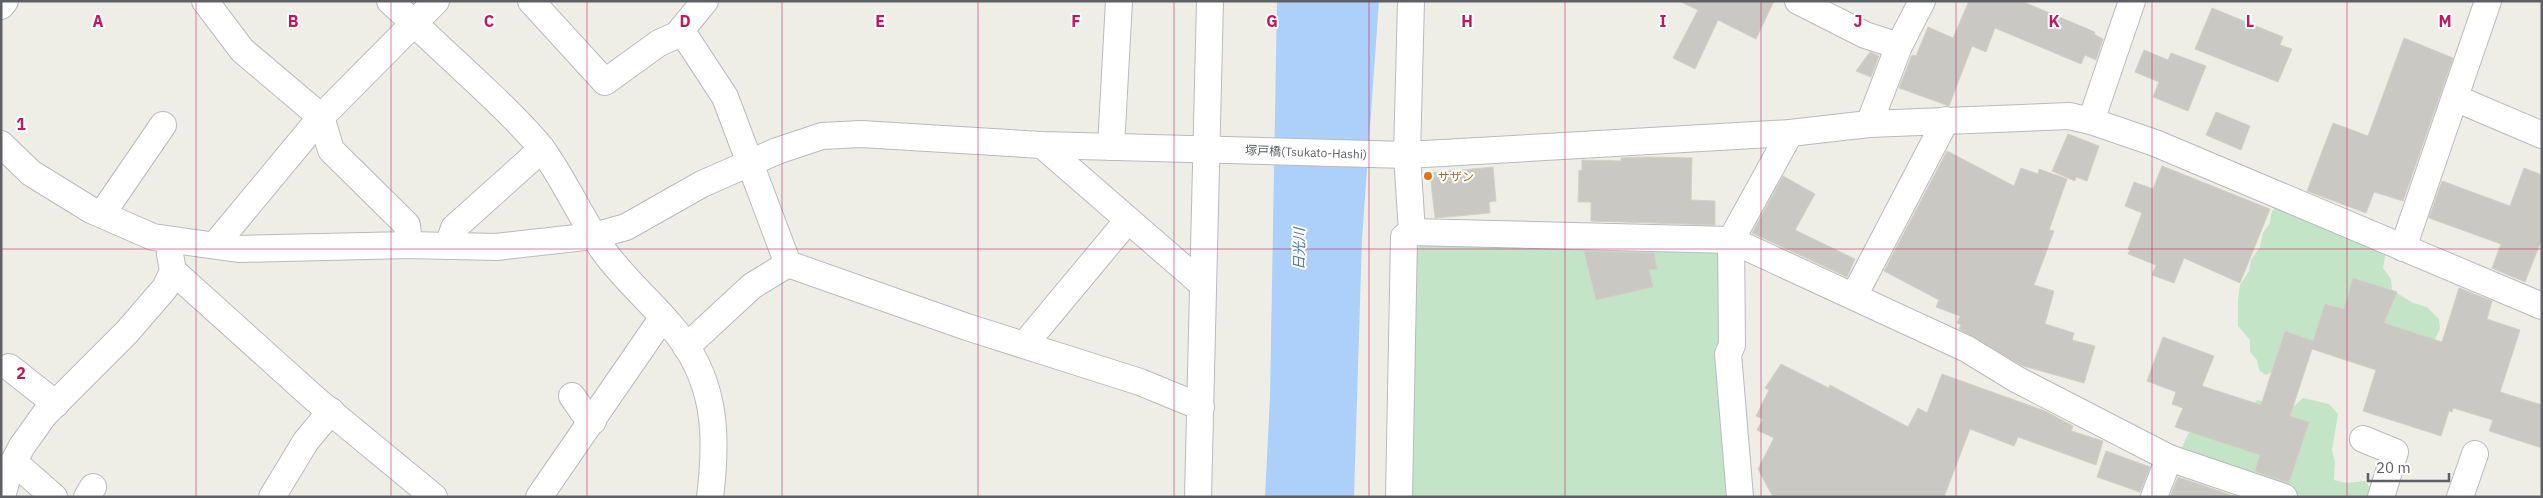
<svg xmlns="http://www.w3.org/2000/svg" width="2543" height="498" font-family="'IBM Plex Sans','Noto Sans JP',sans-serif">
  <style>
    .green { fill: #c4e4c7 }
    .water { fill: #acd0f9 }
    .building { fill: #cac8c2; stroke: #d3d0c5 }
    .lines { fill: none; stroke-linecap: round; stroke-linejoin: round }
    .minor-casing { stroke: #b8babf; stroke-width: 28 }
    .minor { stroke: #fff; stroke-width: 26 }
    .grid { fill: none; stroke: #c2185b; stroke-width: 1; stroke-opacity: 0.55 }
    .food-dot { fill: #e8710a; stroke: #fff; stroke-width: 2 }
    .labels { text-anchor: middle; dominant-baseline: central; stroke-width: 4; stroke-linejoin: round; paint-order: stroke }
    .street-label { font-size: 12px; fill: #5e6065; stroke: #fff }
    .food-label { font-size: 12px; fill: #c56008; stroke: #fff; text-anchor: start }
    .water-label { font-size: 14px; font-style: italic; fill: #4c75b3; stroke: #fff }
    .grid-label { font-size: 16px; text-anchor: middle; font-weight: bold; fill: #c2185b; stroke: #fff; stroke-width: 4; stroke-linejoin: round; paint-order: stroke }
  </style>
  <rect width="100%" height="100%" fill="#efeee6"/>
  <g class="green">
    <path d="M2278,202L2387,246L2383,268L2391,279L2392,290L2413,303L2427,307L2439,319L2440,329L2435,339H2316C2294,345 2288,368 2265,375L2259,370L2257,360L2250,352V340L2238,326V300L2240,285L2249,271L2251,260L2260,247L2263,233L2270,223L2271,214Z"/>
    <path d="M1419,245L1723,247L1725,343L1715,346L1728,497H1412L1416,252Z"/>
    <path d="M2303,398L2329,404L2338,414L2332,450L2335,462L2334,480L2347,483L2365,481L2373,491L2371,497H2268L2177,458L2188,434L2199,427L2248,413L2257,400L2291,409Z"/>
  </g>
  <path class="water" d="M1277,1H1379L1362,239L1354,497H1265L1270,397Z"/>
  <g class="building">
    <path d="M1679,1H1774L1756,39L1718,20L1695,69L1673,58L1698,10Z"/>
    <path d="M1969,1H2021L2095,32L2094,34L2103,39L2096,60L2085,55L2081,64L1995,28L1986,52L1972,46L1949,106L1899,88L1912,55L1916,56L1928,27L1953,38Z"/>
    <path d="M2212,8L2283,37L2280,45L2292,49L2278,82L2195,49Z"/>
    <path d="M2404,38L2453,58L2403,201L2374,192L2366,213L2307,191L2333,123L2368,136Z"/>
    <path d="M2144,50L2168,60L2171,53L2206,66L2188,111L2153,97L2159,82L2135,72Z"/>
    <path d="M1870,52L1879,56L1871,77L1856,71Z"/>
    <path d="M2216,112L2250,126L2241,150L2206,135Z"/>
    <path d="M2068,134L2099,146L2087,181L2076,177L2075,181L2052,171Z"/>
    <path d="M1947,151L2014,186L2021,168L2038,174L2039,169L2067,179L2049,230L2054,231L2034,285L2054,291L2045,324L2074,333L2072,340L2095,346L2084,383L2023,366L1959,329L1961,325L1957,323L1960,316L1936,307L1939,300L1884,271Z"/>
    <path d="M1649,157L1692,158L1691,200L1715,201V225L1591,221V202H1578L1579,170L1582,171V160L1621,161V158Z"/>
    <path d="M2162,166L2270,209L2240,283L2184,258L2174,283L2152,275L2156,265L2128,254L2130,250L2128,249L2142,213L2125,206L2134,182L2153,189Z"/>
    <path d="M1493,167L1496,201L1489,202L1490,213L1435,218L1430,173Z"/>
    <path d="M2524,168L2542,175V239L2525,282L2492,268L2501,244L2429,218L2442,181L2510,206Z"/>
    <path d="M1783,176L1815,194L1795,230L1855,259L1847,277L1752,233Z"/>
    <path d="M1584,251L1654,253L1657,269L1649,270L1653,287L1596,300Z"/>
    <path d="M2353,278L2397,292L2384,323L2442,342L2459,288L2492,301L2487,319L2520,330L2500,392L2542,405V448L2489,431L2493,420L2453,408L2452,412L2449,411L2441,436L2363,411L2376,370L2312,349L2290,416L2309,422L2289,483L2255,471L2260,455L2175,427L2183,408L2172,404L2176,392L2147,381L2163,337L2214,356L2202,386L2261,405L2285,331L2313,341L2325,304L2344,309Z"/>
    <path d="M1781,364L1829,388L1830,385L1908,427L1918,408L1927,413L1942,374L2045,411L2073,426L2071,431L2103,441L2096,465L2018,437L2014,446L1970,429L1944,497H1773L1758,469L1774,438L1757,430L1763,419L1756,416L1769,390L1765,388Z"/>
    <path d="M2106,451L2150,467L2140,492L2097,477Z"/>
    <path d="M2178,477L2237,497H2170Z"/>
  </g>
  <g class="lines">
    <defs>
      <g id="minor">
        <path d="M205,1L242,50L321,117L436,1"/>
        <path d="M390,1C420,29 449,56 479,84C500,104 524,126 542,149C565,181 581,218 603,250C623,278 649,300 671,326C716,378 718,433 710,497"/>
        <path d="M531,1L605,82L659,43L677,35L687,39L725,97L788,264L967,327L1140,382L1201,407"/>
        <path d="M1798,1L1865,35L1899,46"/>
        <path d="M1,6L5,1"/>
        <path d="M677,35L705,1"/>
        <path d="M2455,98L2542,135"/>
        <path d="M321,117L331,150L407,225L409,245"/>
        <path d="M2091,121L2132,1"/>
        <path d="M1869,124L1899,46L1922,1"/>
        <path d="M1,144L31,173L91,210L153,237L238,249L409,245L496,247L594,236L626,227L702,184L777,151L822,136L861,134L1042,145L1407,155L1790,133L1869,124L2069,116L2091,121L2155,143L2542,306"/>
        <path d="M1042,145L1202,284"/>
        <path d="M1111,147L1119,1"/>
        <path d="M102,214L163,125"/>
        <path d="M1412,232L1731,240L1967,349L2016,379L2169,458L2284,497"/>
        <path d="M215,245L321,117"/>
        <path d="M448,246L454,228L542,149"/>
        <path d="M2403,248L2488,1"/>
        <path d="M173,271L315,399L434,497"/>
        <path d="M1854,296L1946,120"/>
        <path d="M1024,345L1128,220"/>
        <path d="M686,347L752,286L788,264"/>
        <path d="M9,367L56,404"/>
        <path d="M572,396L583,412L593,421"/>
        <path d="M2363,439L2395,452L2381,497"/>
        <path d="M14,462L54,497"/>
        <path d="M2,497L9,471L22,446L45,414L127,332L165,288L173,271L170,254"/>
        <path d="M87,497L93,487"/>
        <path d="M272,497L306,441L331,411"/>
        <path d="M539,497L663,317"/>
        <path d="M1198,497L1210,1"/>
        <path d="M1399,497L1404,237L1412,232L1407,155L1411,1"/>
        <path d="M1740,497L1728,354L1732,345L1731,240L1790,133"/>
        <path d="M2154,497L2169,458"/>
        <path d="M2460,497L2475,454"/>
      </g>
    </defs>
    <use href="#minor" class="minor-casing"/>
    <use href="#minor" class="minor"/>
  </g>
  <path class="grid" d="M196,1V497M391,1V497M587,1V497M782,1V497M978,1V497M1174,1V497M1369,1V497M1565,1V497M1761,1V497M1956,1V497M2152,1V497M2347,1V497M1,249H2542"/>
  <circle class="food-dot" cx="1428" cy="176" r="5"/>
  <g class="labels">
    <g class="street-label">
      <text transform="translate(1306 152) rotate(2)">塚戸橋(Tsukato-Hashi)</text>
    </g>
    <g class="food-label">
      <text x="1438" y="176">サザン</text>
    </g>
    <g class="water-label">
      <text transform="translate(1299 249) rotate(-89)">日光川</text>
    </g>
  </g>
  <g class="grid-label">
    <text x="98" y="27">A</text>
    <text x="293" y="27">B</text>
    <text x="489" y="27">C</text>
    <text x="685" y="27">D</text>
    <text x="880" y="27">E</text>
    <text x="1076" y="27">F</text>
    <text x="1272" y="27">G</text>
    <text x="1467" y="27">H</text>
    <text x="1663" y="27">I</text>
    <text x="1858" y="27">J</text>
    <text x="2054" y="27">K</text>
    <text x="2250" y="27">L</text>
    <text x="2445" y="27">M</text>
    <text x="21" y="130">1</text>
    <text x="21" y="379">2</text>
  </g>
  <rect width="2543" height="498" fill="none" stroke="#5e6065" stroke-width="5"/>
  <path d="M2368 473v8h81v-8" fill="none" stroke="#5e6065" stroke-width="2.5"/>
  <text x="2376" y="473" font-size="15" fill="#5e6065" stroke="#ffffff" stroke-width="4" paint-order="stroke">20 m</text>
</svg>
